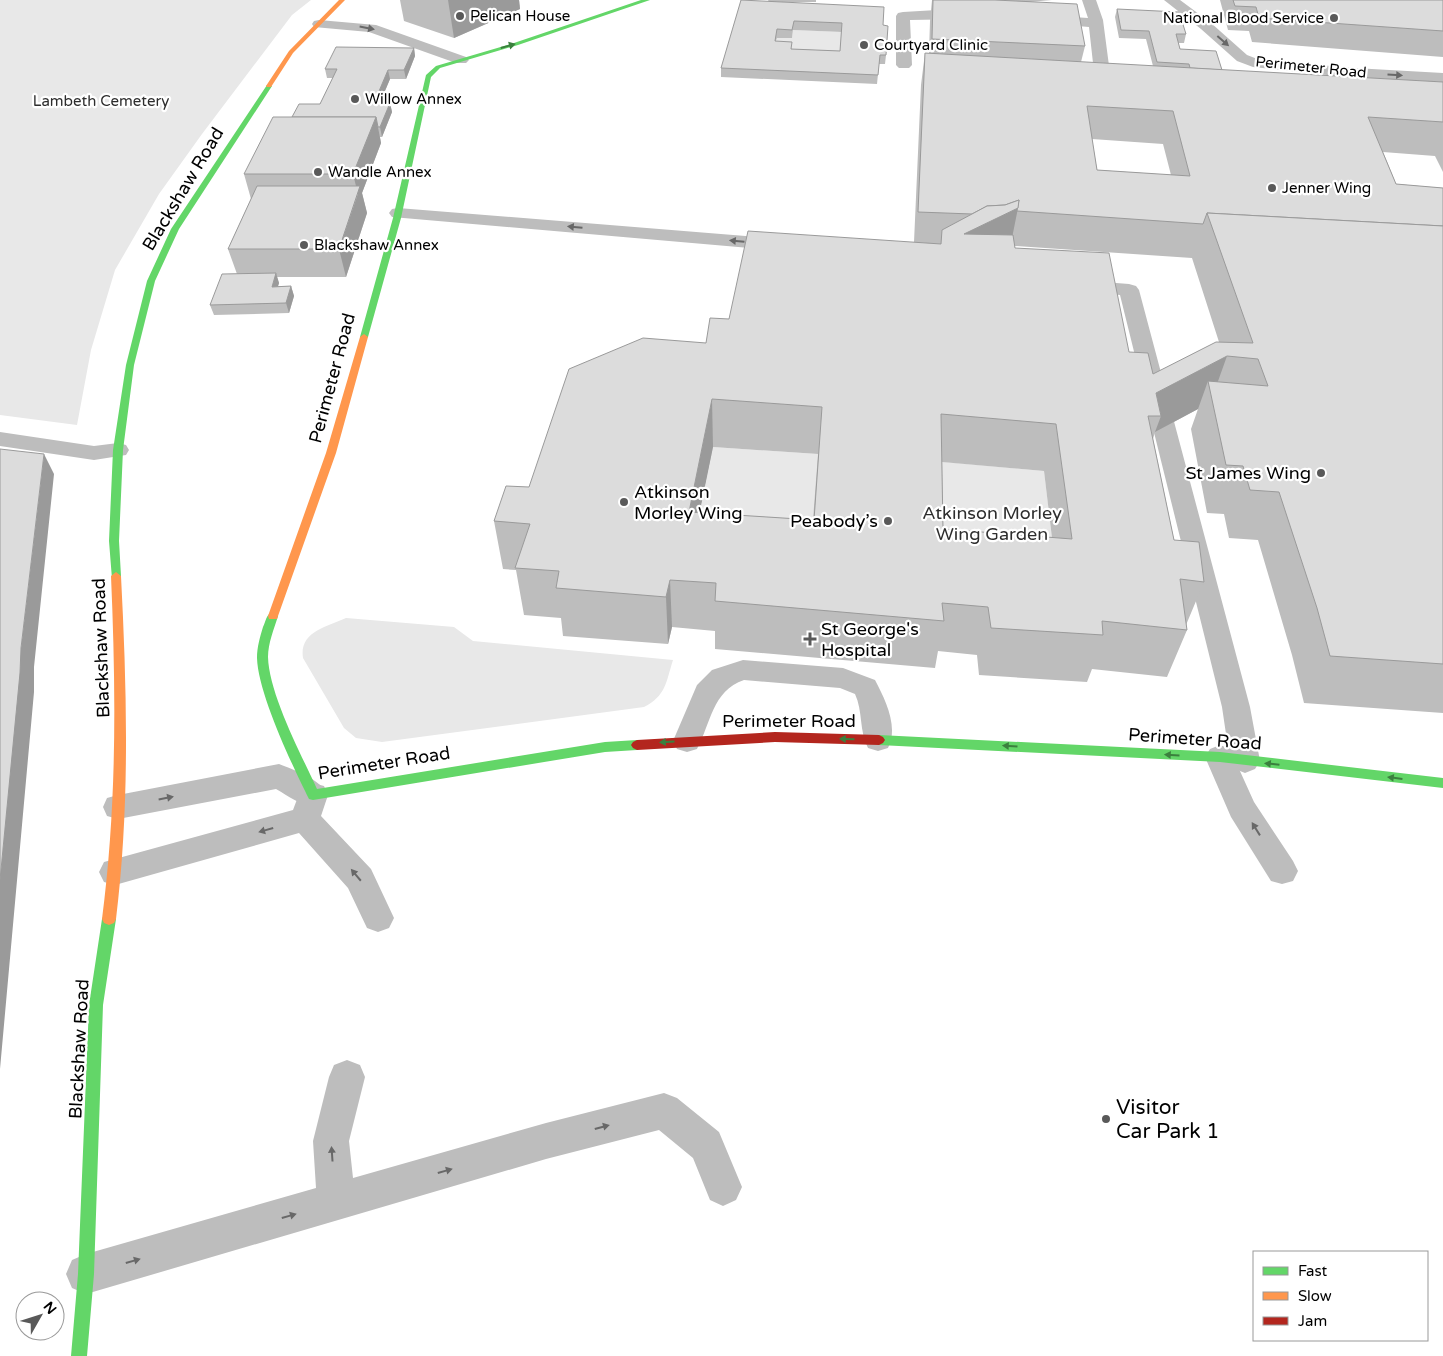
<svg xmlns="http://www.w3.org/2000/svg" width="1443" height="1356" font-family="'Varela Round',sans-serif">
  <style>
    .green { fill: #e8e8e8 }
    .lines { fill: none; stroke-linecap: round; stroke-linejoin: round }
    .lane { fill: #bdbdbd; fill-rule: evenodd }
    .street { fill: #bdbdbd; fill-rule: evenodd }
    .fast { fill: #63d668; fill-rule: evenodd }
    .slow { fill: #ff974d; fill-rule: evenodd }
    .jam { fill: #b3261e; fill-rule: evenodd }
    .wall { fill: #bdbdbd; fill-rule: evenodd }
    .shaded-wall { fill: #9a9a9a }
    .building { fill: #dcdcdc; stroke: #9a9a9a; fill-rule: evenodd }
    .oneway { fill: #686868 }
    .oneway2 { fill: #3b803e }
    .poi-dot { fill: #595959; stroke: #fff; stroke-width: 2 }
    .labels { text-anchor: middle; dominant-baseline: central; stroke-width: 4.5; stroke-linejoin: round; paint-order: stroke }
    .far-poi-label { font-size: 15px; fill: #000; stroke: #fff; text-anchor: start }
    .far-street-label { font-size: 15px; fill: #000; stroke: #fff }
    .far-park-label { font-size: 15px; fill: #2d2d2d; stroke: #fff }
    .street-label { font-size: 18px; fill: #000; stroke: #fff }
    .poi-label { font-size: 18px; fill: #000; stroke: #fff; text-anchor: end }
    .park-label { font-size: 18px; fill: #2d2d2d; stroke: #fff }
    .near-poi-label { font-size: 21px; fill: #000; stroke: #fff; text-anchor: start }
  </style>
  <rect width="100%" height="100%" fill="#fff"/>
  <g class="green">
    <path d="M0,0H311L292,15L202,134L159,194L115,270L91,350L77,425L0,415Z"/>
    <path d="M793,30L842,32L839,60L774,50L777,38H792Z"/>
    <path d="M713,447L818,454L810,567L690,560Z"/>
    <path d="M934,461L1044,471L1058,587L934,576Z"/>
    <path d="M346,618L454,627L473,641L673,660C666,682 666,696 644,707L382,742L356,738L344,728L303,658C299,632 326,627 346,618Z"/>
  </g>
  <g class="lines">
    <g class="lane">
      <path d="M1082,0H1096L1103,20L1111,81L1109,84H1097L1095,81L1089,27L1043,23L1038,22L1036,19L1038,16L1043,15L1088,18Z"/>
      <path d="M937,10L972,12L974,15L972,18L967,19L910,20L912,65L909,68H899L896,65V16L898,13L903,12Z"/>
      <path d="M398,208L784,239L791,241L793,245L791,249L784,251L392,217L389,213L392,209Z"/>
      <path d="M1078,280L1129,284L1136,286L1139,290L1250,707L1260,761L1255,769L1245,773L1235,769L1230,761L1222,707L1120,295L1071,290L1068,286L1071,282Z"/>
      <path d="M743,660L843,668L875,680C885,699 899,727 888,748L878,751L868,748C859,731 863,711 855,694L840,688L744,680C712,691 711,723 697,749L687,752L677,749L673,741L697,685L712,670Z"/>
      <path d="M279,764C295,770 320,779 328,795L324,804C305,810 292,798 276,789L118,819L107,816L103,807L107,798L118,795Z"/>
    </g>
    <g class="street">
      <path d="M1164,0H1180L1211,23L1247,55L1260,60L1354,68L1443,73V83L1354,78L1253,67L1237,61L1201,29Z"/>
      <path d="M319,20L376,25L466,57L469,60L466,63H456L369,32L314,27L312,24L314,21Z"/>
      <path d="M0,432L94,446L118,443L126,445L129,450L126,455L94,460L0,446Z"/>
      <path d="M1220,745L1230,749L1254,802L1293,861L1298,871L1293,881L1282,884L1271,881L1231,817L1205,757L1210,749Z"/>
      <path d="M313,783L324,786L328,795L321,816L371,869L394,918L389,928L378,932L367,928L348,888L299,833L115,885L104,882L99,872L104,862L115,859L293,810L302,786Z"/>
      <path d="M347,1060L360,1065L365,1077L349,1141L353,1178L546,1123L664,1093L677,1098L719,1132L742,1187L736,1200L723,1206L710,1200L693,1158L659,1130L546,1159L86,1294L72,1288L66,1274L72,1260L86,1254L316,1188L313,1141L329,1077L334,1065Z"/>
    </g>
    <g class="fast">
      <path d="M641,0H650L518,45L440,68L431,77L401,218L368,337L364,340L361,339L360,337L393,218L426,75L436,66L514,43Z"/>
      <path d="M267,85L272,86L179,229L155,281L134,365L123,450L119,541L121,576L120,579H112L109,541L113,450L126,365L147,281L171,229Z"/>
      <path d="M273,612L278,616C274,629 268,643 268,657C269,694 301,754 317,789L605,742L637,740L641,742L643,745L641,748L637,750L605,752L313,800L309,799C292,765 258,693 257,658C257,647 260,637 263,627C266,621 266,614 273,612Z"/>
      <path d="M879,735L1220,752L1443,778V788L1220,762L879,745L875,743L873,740L875,737Z"/>
      <path d="M109,913L114,915L116,919L103,1005L94,1274L87,1356H71L78,1274L89,1005L102,919L104,915Z"/>
    </g>
    <g class="slow">
      <path d="M339,0H345L293,53L271,87H267L266,86L289,51Z"/>
      <path d="M364,334L368,337L336,453L278,616L277,619H269L268,616L326,453L360,337Z"/>
      <path d="M116,572L121,576C127,691 130,805 116,919L114,923L109,925L104,923L102,919C117,805 116,691 111,576Z"/>
    </g>
    <path class="jam" d="M775,732L879,735L883,737L885,740L883,743L879,745L775,742L637,750L633,748L631,745L633,742L637,740Z"/>
  </g>
  <g class="wall">
    <path d="M400,0H519L520,9L454,38L404,21Z"/>
    <path d="M768,0H816V2H780L883,25L886,55L885,64H879L877,84L721,77V68L769,2ZM793,30L842,32L840,51L792,49L776,41L777,38H792Z"/>
    <path d="M932,0H1052L1029,2L1085,46L1081,62L1153,66L1146,39L1119,38L1115,17L1117,9L1186,34L1184,43H1178L1180,49L1222,70L1443,82V172L1435,156L1383,152L1396,184L1443,188V713L1304,703L1292,655L1258,540L1229,538L1224,514L1207,513L1191,429L1198,409L1155,432L1153,439L1174,540L1204,582L1186,625L1187,630L1167,677L1092,669L1087,682L979,675L977,655L938,651L935,668L715,649V631L672,627L668,644L563,636L561,618L524,615L516,570L503,569L494,521L529,487L706,343L729,319L914,242L921,85L925,53H929L930,21ZM1092,139L1163,144L1171,175L1097,170ZM1015,246L1192,258L1219,342L1153,374L1015,248ZM713,447L818,454L813,520L699,513ZM942,462L1044,471L1052,538L943,529Z"/>
    <path d="M1220,0H1443V57L1252,42L1249,31L1228,30Z"/>
    <path d="M414,48L415,56L406,79H390L380,103H390L392,112L382,137H380L381,143L362,193L367,213L346,277H277L279,283L278,286H291L294,296L289,313L214,315L210,305L237,274L228,249L251,199L244,174L292,117L320,104L333,78H327L325,69Z"/>
  </g>
  <g class="shaded-wall">
    <path d="M448,0H519L520,9L454,38Z"/>
    <path d="M414,48L415,56L406,79L404,70Z"/>
    <path d="M388,70L390,79L376,112L374,103Z"/>
    <path d="M390,103L392,112L382,137L380,127Z"/>
    <path d="M376,117L381,143L362,193L367,213L346,277L339,249L358,194L353,174Z"/>
    <path d="M1018,208L1009,253L964,234Z"/>
    <path d="M276,273L279,283L275,296L272,287Z"/>
    <path d="M291,286L294,296L289,313L286,303Z"/>
    <path d="M1227,356L1212,398L1208,381L1198,409L1155,432L1161,416L1156,393Z"/>
    <path d="M712,399L713,447L690,560L689,512Z"/>
    <path d="M44,454L54,474L34,667V692L0,1069V880L21,648Z"/>
    <path d="M670,580L672,627L668,644L666,597Z"/>
  </g>
  <g class="building">
    <path d="M741,0L884,7L883,25L888,26L886,55H880L878,75L721,68ZM794,21L842,23L840,51L791,49L792,42L775,41L777,29L792,30Z"/>
    <path d="M933,0H995L1077,4L1085,46L932,39Z"/>
    <path d="M1233,0H1443V31L1259,18L1256,7L1235,6Z"/>
    <path d="M1117,9L1179,12L1186,34H1176L1180,49L1216,51L1222,70L1190,68L1189,64L1157,62L1149,31L1121,30Z"/>
    <path d="M336,47L414,48L404,70H388L374,103H390L380,127H378L376,117H292L299,104H320L337,69H325Z"/>
    <path d="M925,53L1443,82V122L1368,117L1396,184L1443,188V226L1207,213L1203,224L1017,211L1019,200L1005,205L987,206L972,214L918,212ZM1087,106L1173,111L1190,176L1097,170Z"/>
    <path d="M273,117H376L353,174H244Z"/>
    <path d="M257,186H360L339,249H228Z"/>
    <path d="M1019,200L1018,208L964,234L1013,235L1015,248L1109,253L1129,352L1148,353L1153,374L1216,342L1253,343L1207,213L1443,226V664L1330,656L1317,608L1279,492L1250,490L1243,466L1226,465L1208,381L1268,386L1258,359L1227,356L1156,393L1161,416H1148L1174,540L1199,542L1204,582L1180,579L1187,630L1102,621L1103,635L991,628L988,607L942,603L944,621L715,601L716,583L670,580L666,597L556,588L559,571L515,568L530,524L494,521L506,486L529,487L569,369L643,338L706,343L710,318L729,319L748,231L941,244L942,230L987,206L1005,205ZM712,399L822,407L814,520L689,512ZM941,414L1056,424L1072,539L943,529Z"/>
    <path d="M276,273L272,287L291,286L286,303L210,305L222,274Z"/>
    <path d="M0,449L44,454L21,648L20,673L0,880Z"/>
  </g>
  <defs><path id="oneway-solid" d="M-6-.8H1V-3.2L6.5 0L1 3.2V.8H-6Z" transform="scale(1.25)"/></defs>
  <g class="oneway">
    <use href="#oneway-solid" transform="translate(367 28) rotate(11)"/>
    <use href="#oneway-solid" transform="translate(1223 41) rotate(41)"/>
    <use href="#oneway-solid" transform="translate(1395 75) rotate(3)"/>
    <use href="#oneway-solid" transform="translate(575 227) rotate(-175)"/>
    <use href="#oneway-solid" transform="translate(737 241) rotate(-175)"/>
    <use href="#oneway-solid" transform="translate(166 798) rotate(-11)"/>
    <use href="#oneway-solid" transform="translate(1256 829) rotate(-122)"/>
    <use href="#oneway-solid" transform="translate(266 830) rotate(164)"/>
    <use href="#oneway-solid" transform="translate(356 875) rotate(-130)"/>
    <use href="#oneway-solid" transform="translate(602 1127) rotate(-15)"/>
    <use href="#oneway-solid" transform="translate(332 1154) rotate(-94)"/>
    <use href="#oneway-solid" transform="translate(445 1171) rotate(-16)"/>
    <use href="#oneway-solid" transform="translate(289 1216) rotate(-16)"/>
    <use href="#oneway-solid" transform="translate(133 1261) rotate(-16)"/>
  </g>
  <g class="oneway2">
    <use href="#oneway-solid" transform="translate(508 46) rotate(-16)"/>
    <use href="#oneway-solid" transform="translate(847 739) rotate(-179)"/>
    <use href="#oneway-solid" transform="translate(667 742) rotate(176)"/>
    <use href="#oneway-solid" transform="translate(1010 746) rotate(-177)"/>
    <use href="#oneway-solid" transform="translate(1172 755) rotate(-177)"/>
    <use href="#oneway-solid" transform="translate(1272 764) rotate(-174)"/>
    <use href="#oneway-solid" transform="translate(1395 778) rotate(-173)"/>
  </g>
  <g class="poi-dot">
    <circle cx="460" cy="16" r="5"/>
    <circle cx="1334" cy="18" r="5"/>
    <circle cx="864" cy="45" r="5"/>
    <circle cx="355" cy="99" r="5"/>
    <circle cx="318" cy="172" r="5"/>
    <circle cx="1272" cy="188" r="5"/>
    <circle cx="304" cy="245" r="5"/>
    <circle cx="1321" cy="473" r="5"/>
    <circle cx="624" cy="502" r="5"/>
    <circle cx="888" cy="521" r="5"/>
    <path d="M807.5 631.5h5v5h5v5h-5v5h-5v-5h-5v-5h5z"/>
    <circle cx="1106" cy="1119" r="5"/>
  </g>
  <g class="labels">
    <g class="far-poi-label">
      <text x="470" y="16">Pelican House</text>
      <text x="1324" y="18" text-anchor="end">National Blood Service</text>
      <text x="874" y="45">Courtyard Clinic</text>
      <text x="365" y="99">Willow Annex</text>
      <text x="328" y="172">Wandle Annex</text>
      <text x="1282" y="188">Jenner Wing</text>
      <text x="314" y="245">Blackshaw Annex</text>
    </g>
    <g class="far-street-label">
      <text transform="translate(1311 67) rotate(6)">Perimeter Road</text>
    </g>
    <g class="far-park-label">
      <text x="101" y="101">Lambeth Cemetery</text>
    </g>
    <g class="street-label">
      <text transform="translate(183 189) rotate(-59)">Blackshaw Road</text>
      <text transform="translate(332 378) rotate(-75)">Perimeter Road</text>
      <text transform="translate(101 648) rotate(-92)">Blackshaw Road</text>
      <text x="789" y="721">Perimeter Road</text>
      <text transform="translate(1195 739) rotate(4)">Perimeter Road</text>
      <text transform="translate(384 763) rotate(-9)">Perimeter Road</text>
      <text transform="translate(79 1049) rotate(-87)">Blackshaw Road</text>
    </g>
    <g class="poi-label">
      <text x="1311" y="473">St James Wing</text>
      <text x="634" y="492" text-anchor="start">Atkinson<tspan x="634" dy="21">Morley Wing</tspan></text>
      <text x="878" y="521">Peabody’s</text>
      <text x="821" y="629" text-anchor="start">St George's<tspan x="821" dy="21">Hospital</tspan></text>
    </g>
    <g class="park-label">
      <text x="992" y="513">Atkinson Morley<tspan x="992" dy="21">Wing Garden</tspan></text>
    </g>
    <g class="near-poi-label">
      <text x="1116" y="1107">Visitor<tspan x="1116" dy="24">Car Park 1</tspan></text>
    </g>
  </g>
  <rect x="1253" y="1251" width="175" height="90" fill="#ffffff" stroke="#999999"/>
  <rect x="1263" y="1267" width="25" height="8" fill="#63d668" stroke="#999999"/>
  <text x="1298" y="1276" font-size="15" fill="#000000">Fast</text>
  <rect x="1263" y="1292" width="25" height="8" fill="#ff974d" stroke="#999999"/>
  <text x="1298" y="1301" font-size="15" fill="#000000">Slow</text>
  <rect x="1263" y="1317" width="25" height="8" fill="#b3261e" stroke="#999999"/>
  <text x="1298" y="1326" font-size="15" fill="#000000">Jam</text>
  <g transform="translate(40 1316) rotate(51)"><circle r="24" fill="#ffffff" stroke="#999999"/>
  <path d="M0-4L9 19L0 12L-9 19Z" fill="#595959"/>
  <text y="-8" font-size="14" font-weight="bold" text-anchor="middle" fill="#000000">N</text>
  </g>
</svg>
